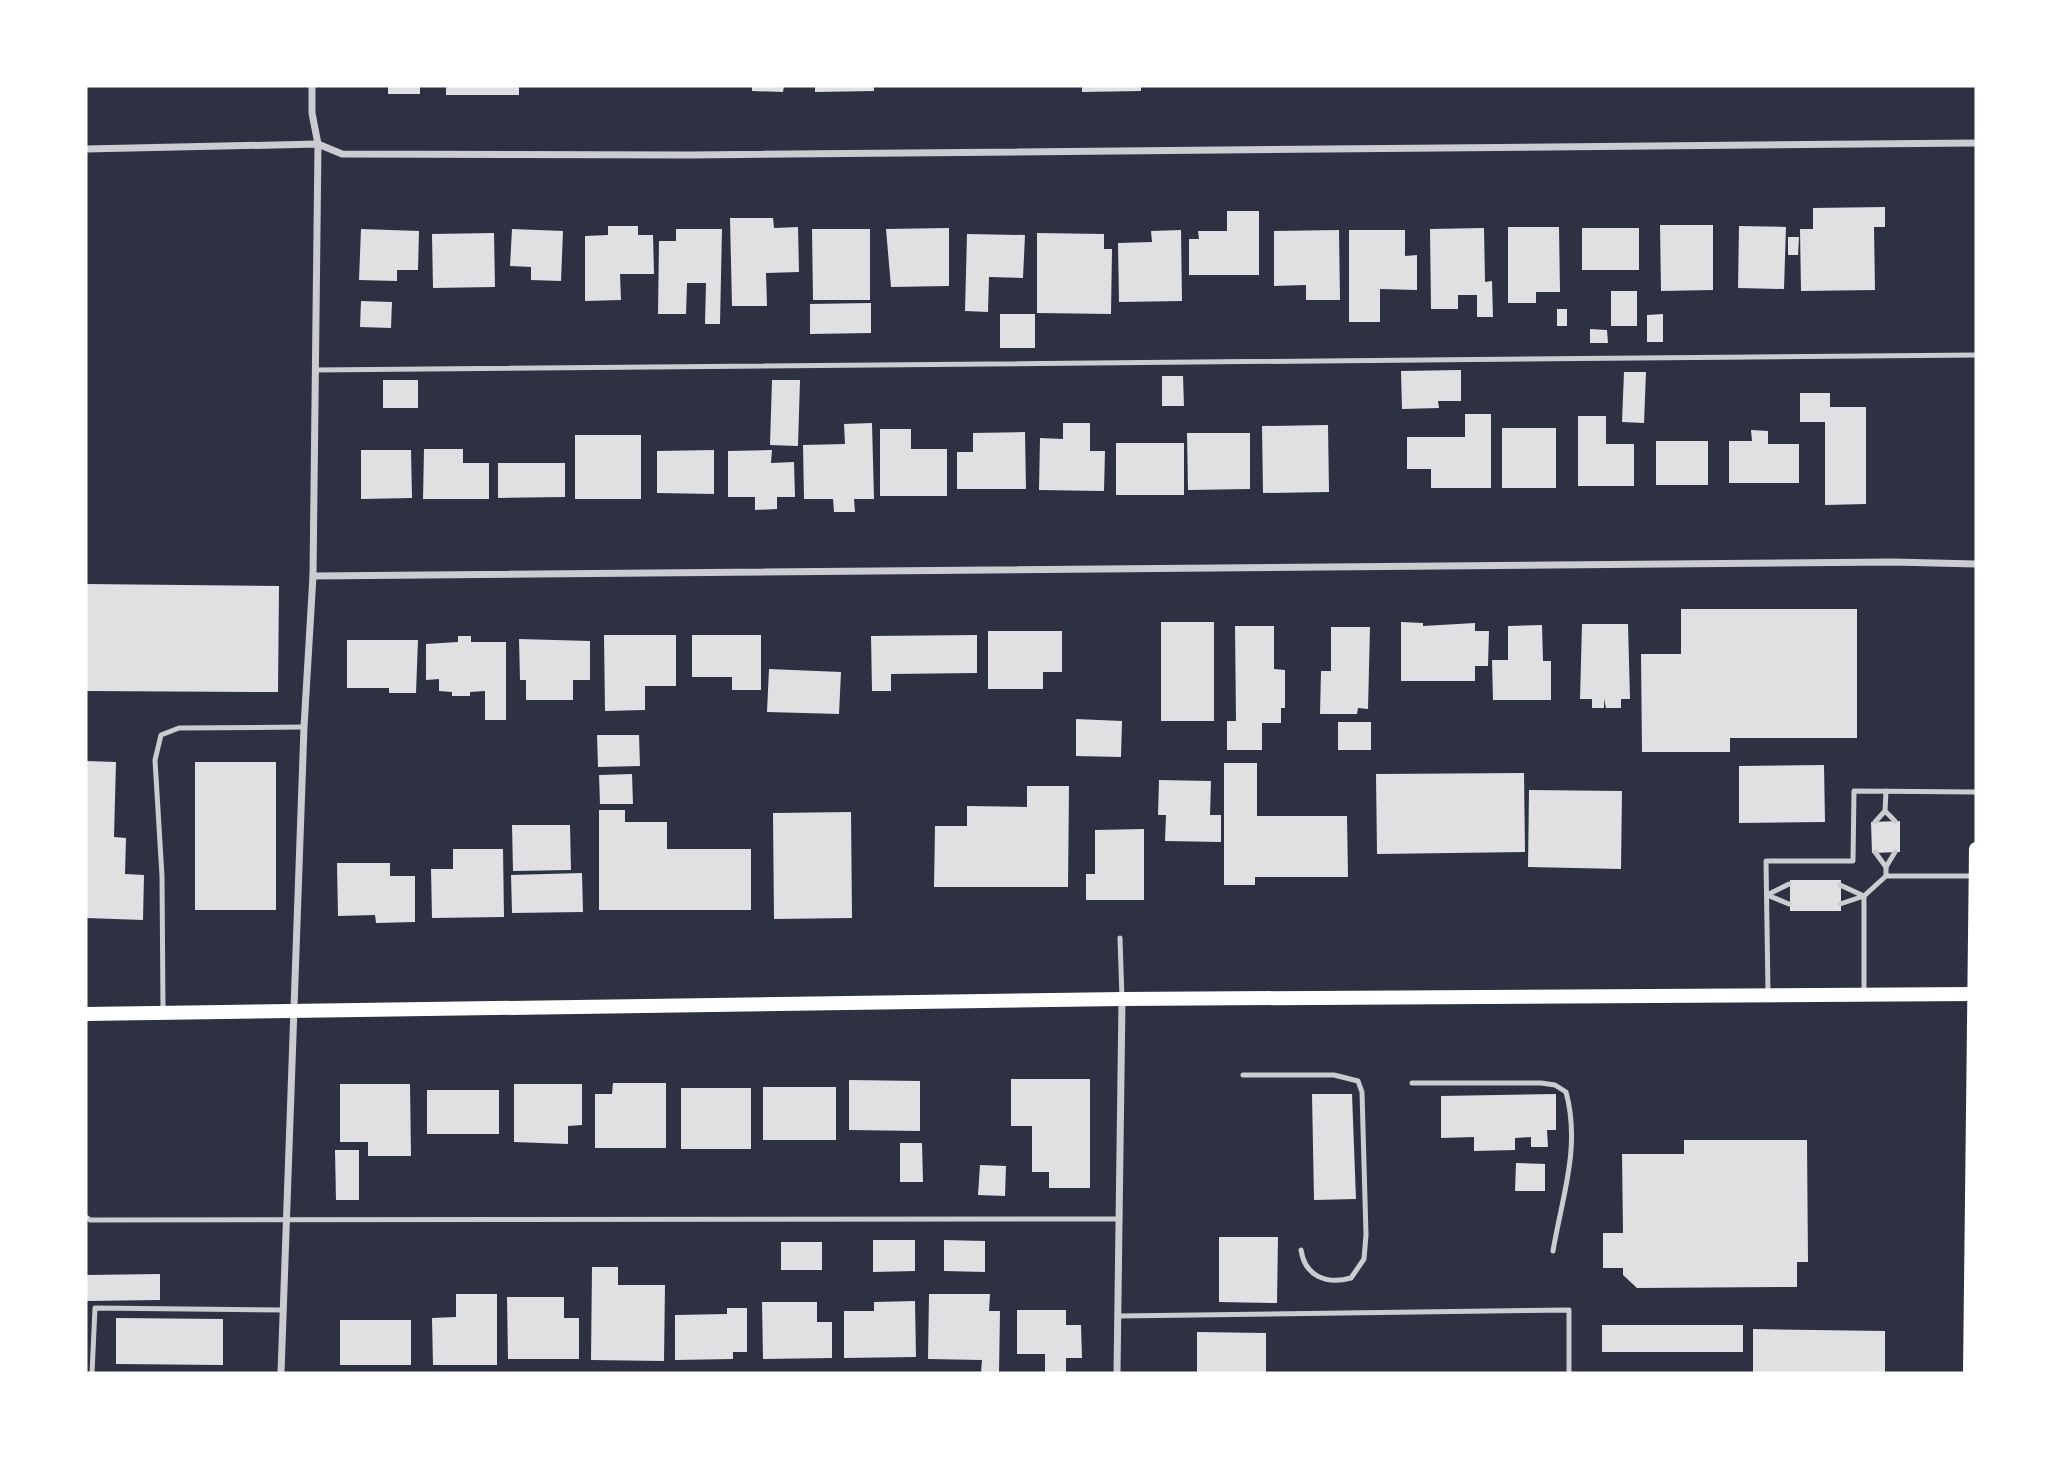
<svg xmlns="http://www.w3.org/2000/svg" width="2062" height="1459" font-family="Rubik,sans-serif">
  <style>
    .building { fill: #e0e0e3 }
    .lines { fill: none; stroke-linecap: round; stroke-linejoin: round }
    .service { stroke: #caccd0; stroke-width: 5 }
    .minor { stroke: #caccd0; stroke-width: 7 }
    .secondary { stroke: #fff; stroke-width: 14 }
  </style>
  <rect width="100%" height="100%" fill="#2d3142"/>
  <g class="building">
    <rect x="388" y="86" width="32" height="8"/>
    <rect x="446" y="86" width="73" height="9"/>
    <path d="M752,86H784L783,92L752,91Z"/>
    <path d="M815,86H874V91L815,92Z"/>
    <path d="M1082,86H1141V91L1082,92Z"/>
    <path d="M1885,207V227H1874L1875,290L1801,291L1800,229H1813V208Z"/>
    <path d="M1227,211H1259V275H1189V239H1199L1198,231H1227Z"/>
    <path d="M730,218H773L774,228L798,227L799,272L766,273L767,306H732Z"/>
    <path d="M1660,225H1713V290L1661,291Z"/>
    <path d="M608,226H638V235H653L654,274H620L621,300L585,301V236L608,235Z"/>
    <path d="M1739,226L1786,227L1784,289L1738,288Z"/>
    <path d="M1508,227H1559L1560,292H1536V303H1508Z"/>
    <path d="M949,228V286L891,287L886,229Z"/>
    <path d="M1484,228L1485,282L1492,281L1493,317H1477V295H1458V309H1431L1430,229Z"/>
    <rect x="1582" y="228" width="57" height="42"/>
    <path d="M361,229L419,231L418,270H397V281L359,280Z"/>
    <path d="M512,229L563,231L561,281L531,280V267L510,266Z"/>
    <path d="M676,229H722L720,324H705L706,283H687L686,314H658L659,241H676Z"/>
    <path d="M812,229H870V300H813Z"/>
    <path d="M1181,230L1182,301L1119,302L1118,243L1152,242L1151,231Z"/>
    <path d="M1339,230L1340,300H1306V285L1274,286V231Z"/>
    <path d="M1349,230H1405V256L1417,255V290L1380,289V322H1349Z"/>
    <path d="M494,233L495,287L433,288L432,234Z"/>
    <path d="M1037,233L1104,234V249H1112L1111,314L1037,313Z"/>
    <path d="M967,234L1025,235L1023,278L989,277L988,312L965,311Z"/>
    <path d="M1788,237H1799L1798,255H1788Z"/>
    <rect x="1611" y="291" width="26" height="35"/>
    <path d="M361,301L392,302L391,328L360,327Z"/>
    <path d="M871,303V333L810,334V304Z"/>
    <rect x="1557" y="309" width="10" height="17"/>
    <rect x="1000" y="314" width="35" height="34"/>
    <path d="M1663,314V342H1647V315Z"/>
    <path d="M1590,329L1607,330L1608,343H1590Z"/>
    <path d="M1461,370V401H1438L1439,408L1402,409L1401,371Z"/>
    <path d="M1624,372H1646L1644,423L1622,422Z"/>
    <path d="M1162,376H1183L1184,406H1162Z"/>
    <rect x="383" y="380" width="35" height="28"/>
    <path d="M772,380H800L798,446L770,445Z"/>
    <path d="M1800,393H1830V407H1866V504L1825,505V422H1800Z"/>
    <path d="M1465,414H1491V488H1431V469H1407V437H1465Z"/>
    <path d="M1578,416H1606V444H1634V486H1578Z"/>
    <path d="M872,423L874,499H854L855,512H834L833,499H804L803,445L845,444L844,424Z"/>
    <path d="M1063,423H1090V451H1105L1104,491L1039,490L1040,438L1063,439Z"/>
    <path d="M1328,425L1329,492L1263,493L1262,426Z"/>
    <rect x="1502" y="428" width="54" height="60"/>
    <path d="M880,429H911V449H947V496H880Z"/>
    <path d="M1751,430L1768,431V444H1799V483H1729V441H1752Z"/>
    <path d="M1025,432L1026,489H957V452H973V433Z"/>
    <path d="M1187,433H1250V489L1188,490Z"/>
    <rect x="575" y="435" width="66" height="64"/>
    <rect x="1656" y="441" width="52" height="44"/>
    <rect x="1116" y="443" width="68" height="52"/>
    <path d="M424,449H463V463H489V499H423Z"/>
    <path d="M361,450H411L412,498L361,499Z"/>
    <path d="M714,450V494L657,493V451Z"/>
    <path d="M772,450L771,463L794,462L795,497H777V509L755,510V497H728V451Z"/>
    <path d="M498,463H565V497L498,498Z"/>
    <path d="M86,584L279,586L278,692L86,691Z"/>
    <path d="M1681,609H1857V738H1730V752H1642L1641,654H1681Z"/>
    <rect x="1161" y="622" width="53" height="99"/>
    <path d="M1401,622L1423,623V626L1475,623V631H1489L1488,666H1475V681H1401Z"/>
    <path d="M1582,624H1628L1630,699H1621V708H1606L1604,699V708H1592V699H1580Z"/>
    <path d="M1542,625L1543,661H1551V700H1493L1492,660H1508V626Z"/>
    <path d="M1235,626H1274V669L1285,670V708H1281V723H1262V750H1227V721H1236Z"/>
    <path d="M1331,627H1370L1368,709L1358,708L1357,714H1320L1321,671H1331Z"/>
    <path d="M988,631H1062V672H1043V689H988Z"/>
    <path d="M604,635H676V686H645V710L605,711Z"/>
    <path d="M692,635H761V690H732V677H692Z"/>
    <path d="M977,635V673L891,674V691H872L871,636Z"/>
    <path d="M458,636H471V642H506V720H485V691L470,692V696H452V692L439,691V679L426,680V644L458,642Z"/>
    <path d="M519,639L590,641V680H573V700H526V680H520Z"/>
    <path d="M347,640H418L416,693H389V688H347Z"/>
    <path d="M769,669L841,672L839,714L767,712Z"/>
    <path d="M1076,719L1122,721L1121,757L1076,756Z"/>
    <rect x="1338" y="722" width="33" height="28"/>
    <path d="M597,735H639L640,766L598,767Z"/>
    <path d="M86,761L116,762L114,837L126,838L125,874L144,875L143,920L86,918Z"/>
    <rect x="195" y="762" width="81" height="148"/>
    <path d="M1224,763H1257V816H1347L1348,877H1255V885H1224Z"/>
    <path d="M1824,765L1825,822L1739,823V766Z"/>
    <path d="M1524,773L1525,852L1377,854L1376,774Z"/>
    <path d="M632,774L633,804H600L599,775Z"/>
    <path d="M1159,780L1211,781L1210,815H1221V842L1165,841L1166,815H1158Z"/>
    <path d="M1027,786H1069L1068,887H934L935,826H967V806L1027,807Z"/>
    <path d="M1529,790L1622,791L1621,869L1528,867Z"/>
    <path d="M599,810H625V822H667V849H751V910H599Z"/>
    <path d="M851,812L852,918L774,919L773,813Z"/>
    <path d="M1900,821V852L1872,853L1871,822Z"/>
    <path d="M512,825H570L571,870L513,871Z"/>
    <path d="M1144,829V900H1086V874H1095V830Z"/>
    <path d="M453,849H503L504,917L432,918L431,869H453Z"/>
    <path d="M337,863H390V876H415V922L376,923L375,915L338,916Z"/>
    <path d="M582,873L583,912L512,913L511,875Z"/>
    <rect x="1790" y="880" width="51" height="31"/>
    <path d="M1011,1079H1090V1188H1049V1172H1032V1126H1011Z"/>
    <path d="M849,1080L920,1081V1131L849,1130Z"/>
    <path d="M613,1083H666V1148H595V1094H612Z"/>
    <path d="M340,1084H410L411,1156H368V1142H340Z"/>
    <path d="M514,1084H582V1125L568,1126V1144L514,1142Z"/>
    <rect x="763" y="1087" width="73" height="53"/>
    <rect x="681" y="1088" width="70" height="61"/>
    <rect x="427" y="1090" width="72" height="44"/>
    <path d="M1312,1094H1352L1356,1199L1314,1200Z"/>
    <path d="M1556,1094V1130H1547L1548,1147H1531V1137L1515,1138V1150L1474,1151V1137L1441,1138V1096Z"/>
    <path d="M1684,1140H1807L1808,1262H1797V1287L1637,1288L1623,1275V1268H1603V1233H1623L1622,1154H1684Z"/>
    <path d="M900,1143H922L923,1182H900Z"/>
    <path d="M335,1150H359V1200H336Z"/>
    <path d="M1516,1163L1545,1164V1191H1515Z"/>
    <path d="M980,1165L1006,1166L1005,1196L978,1195Z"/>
    <path d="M1219,1237H1278L1277,1303L1219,1302Z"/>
    <path d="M873,1240H915V1271L873,1272Z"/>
    <path d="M944,1240L985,1241V1272L944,1271Z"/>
    <rect x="781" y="1242" width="41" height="28"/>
    <path d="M592,1267H618V1285H665L664,1361L591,1360Z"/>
    <path d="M160,1274V1300L86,1301V1275Z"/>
    <path d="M456,1294H497V1365H433L432,1318L456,1317Z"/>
    <path d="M929,1294H990L989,1311H1000L999,1373H981L982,1360L928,1359Z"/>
    <path d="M507,1297H564V1318H579V1359H508Z"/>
    <path d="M915,1301L916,1357L844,1358V1311H874V1302Z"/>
    <path d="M762,1302H817V1322H832V1358L763,1359Z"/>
    <path d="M727,1308H747V1352H733V1359L675,1360V1315L727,1314Z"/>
    <path d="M1017,1310H1066V1325H1081L1082,1358H1066V1373H1045V1354H1017Z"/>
    <path d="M116,1318L223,1319V1365L116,1364Z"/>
    <rect x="340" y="1320" width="71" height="45"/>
    <rect x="1602" y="1325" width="141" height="27"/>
    <path d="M1753,1329L1885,1331V1373H1753Z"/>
    <path d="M1197,1332L1266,1333V1373H1197Z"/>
  </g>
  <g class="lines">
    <g class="service">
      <path d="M315,370L1976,355"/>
      <path d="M1885,811L1895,821"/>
      <path d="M1875,822L1885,811L1886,791"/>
      <path d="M1886,867L1895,852"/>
      <path d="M1886,876H1974"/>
      <path d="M1789,884L1767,895L1789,904"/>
      <path d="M1840,885L1864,896L1840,904"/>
      <path d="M1120,938L1122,999"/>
      <path d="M1768,992L1766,861H1853L1854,791L1976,792"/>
      <path d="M1864,994V896L1886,876V867L1875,852"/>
      <path d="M163,1010L162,876L155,760L161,735L179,728L304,727"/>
      <path d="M1243,1075H1334L1358,1081L1362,1092L1366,1235L1364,1259L1351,1278C1326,1285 1305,1276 1301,1250"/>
      <path d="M1412,1083H1541L1555,1085L1566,1092C1581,1147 1562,1197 1553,1251"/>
      <path d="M86,1217L90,1220L1120,1219"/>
      <path d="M1118,1316L1569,1310V1373"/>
      <path d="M92,1373L95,1308L283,1310"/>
    </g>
    <g class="minor">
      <path d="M86,149L318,144L342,154L691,155L1976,143"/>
      <path d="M313,576L1893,562L1976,564"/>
      <path d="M281,1373L304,727L313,576L318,144L312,113V86"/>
      <path d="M1117,1373L1122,1000"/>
    </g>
    <g class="secondary">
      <path d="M86,1014L1122,999L1976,994"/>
      <path d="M1970,1373L1976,849"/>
    </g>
  </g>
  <rect width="2062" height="1459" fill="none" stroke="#ffffff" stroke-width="175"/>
</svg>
